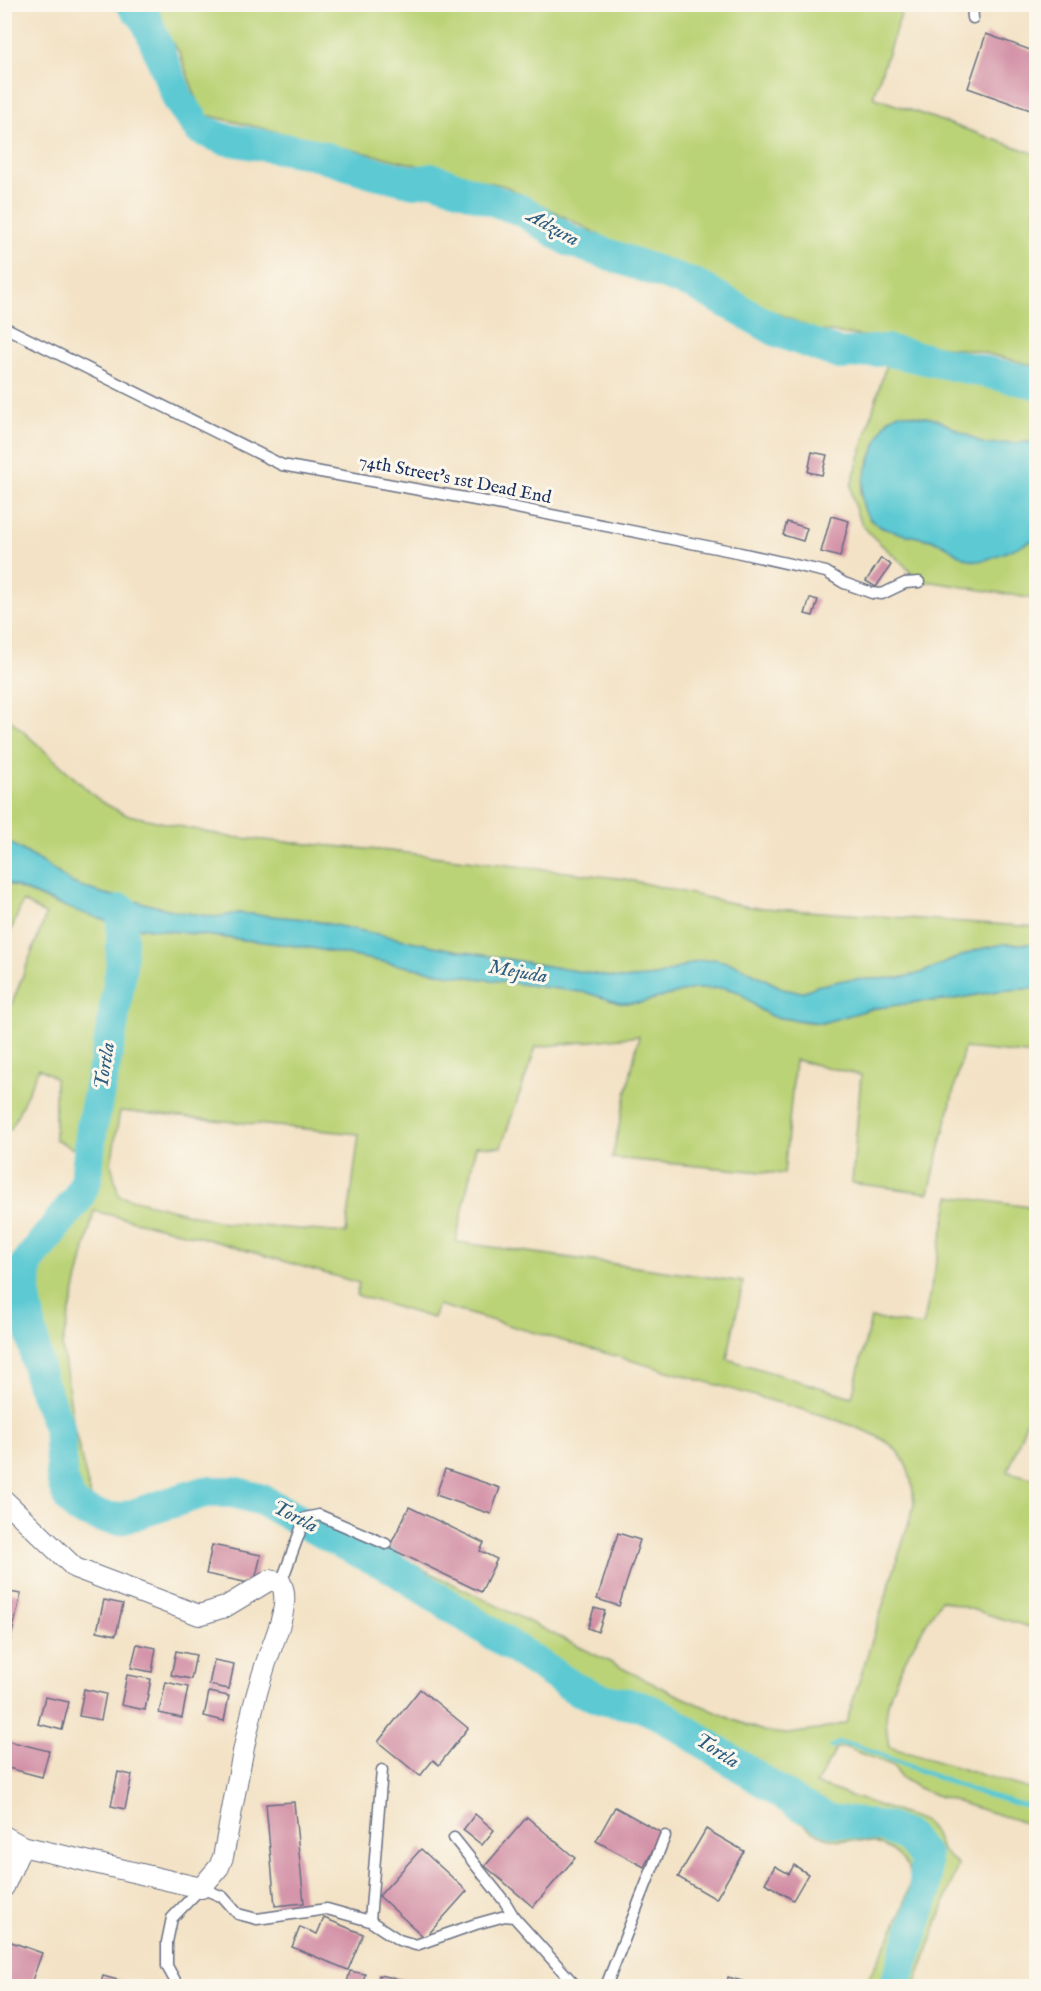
<svg xmlns="http://www.w3.org/2000/svg" width="1041" height="1991" font-family="'IM FELL English',serif">
  <style>
    .green { fill: #bbd377; stroke: #6b816a; stroke-width: 1.5; fill-rule: evenodd }
    .water { fill: #5cc9d3; stroke: #3c7c98; stroke-width: 1.5 }
    .lines { fill: none; stroke-linecap: round; stroke-linejoin: round }
    .stream { stroke: #5cc9d3; stroke-width: 5 }
    .river { stroke: #5cc9d3; stroke-width: 32 }
    .building { fill: #d28ea5 }
    .lane-casing { stroke: #676e82; stroke-width: 13 }
    .street-casing { stroke: #676e82; stroke-width: 22 }
    .lane { stroke: #fff; stroke-width: 10 }
    .street { stroke: #fff; stroke-width: 20 }
    .labels { text-anchor: middle; dominant-baseline: central; stroke-width: 6; stroke-linejoin: round; paint-order: stroke }
    .street-label { font-size: 18px; fill: #1b2f5e; stroke: #fbf7ec }
    .water-label { font-size: 20px; font-style: italic; fill: #2e5d81; stroke: #fbf7ec }
  </style>
  <rect width="100%" height="100%" fill="#fbf7ec"/>
  <filter id="ink" filterUnits="userSpaceOnUse"><feTurbulence type="fractalNoise" baseFrequency=".0167" numOctaves="2"/><feDisplacementMap in="SourceGraphic" scale="12" xChannelSelector="R" yChannelSelector="G"/><feConvolveMatrix kernelMatrix="1 2 1 2 8 2 1 2 1" color-interpolation-filters="sRGB"/></filter>
  <filter id="wash" filterUnits="userSpaceOnUse"><feTurbulence type="fractalNoise" baseFrequency=".008" numOctaves="4" result="noise"/><feDisplacementMap in="SourceGraphic" scale="24" xChannelSelector="R" yChannelSelector="G"/><feGaussianBlur stdDeviation="1.35" result="paint"/><feColorMatrix in="noise" values="0 0 0 0 0 0 0 0 0 0 0 0 0 0 0 0 0 1.4 0 .05"/><feComposite in="paint" operator="in"/></filter>
  <g filter="url(#wash)">
    <rect width="100%" height="100%" fill="#f3e2c5"/>
    <g class="green">
      <path d="M900,4L904,6L873,97L1036,154V366L976,351L816,330L603,237L505,186L202,114L179,52L146,5Z"/>
      <path d="M890,351L1036,383V442L984,444L936,419L909,414L892,416L886,422L869,462L860,494L870,520L882,528L942,543L968,559L986,560L1036,539V599L933,582H919C912,575 907,567 900,561C871,534 855,529 851,486Z"/>
      <path d="M5,715L100,801L124,814L229,837L390,851L625,879L749,907L1036,927V944H1004L976,950L921,973L900,978L869,979L817,986L802,992L786,990L737,965L697,961L657,976L623,979L448,949L305,919L239,913L216,917L180,912L97,892L72,883L42,862L5,840Z"/>
      <path d="M5,882L56,904L127,926L306,947L446,974L588,993L619,1003H639L693,989L725,988L739,992L760,1010L773,1017L808,1022L822,1023L871,1009L923,1001L949,1000L998,991L1036,988V1055L964,1048L929,1193L852,1183L861,1075L795,1060L784,1174L612,1158L639,1036L536,1047L501,1147L476,1146L456,1242L743,1282L727,1359L852,1397L871,1318L923,1326L950,1196L1036,1208V1388L1029,1414L1008,1472L1036,1479V1629L941,1600C922,1630 893,1674 887,1709C885,1721 887,1735 889,1747L1036,1791V1826L938,1796L916,1787L900,1777L894,1766L847,1748H837L816,1784L924,1821L935,1834L941,1850L958,1865L915,1986H864C877,1962 911,1902 910,1876C909,1860 889,1847 875,1843C858,1838 837,1843 821,1835C802,1826 788,1813 772,1800L776,1790L665,1717L641,1706L605,1700L576,1689L391,1567L337,1541L262,1500L233,1492H204L120,1519L101,1517L78,1509L68,1497L62,1479L59,1427L41,1382L25,1297L26,1264L43,1242L39,1239L80,1171L81,1153L55,1139V1078L39,1068L11,1129L5,1132V1022L46,915L23,901L5,945ZM120,1111L359,1134L346,1233L225,1223L119,1196L111,1164ZM94,1211L200,1237L359,1283L356,1295L433,1318L438,1305L828,1417C880,1437 912,1440 914,1506L846,1723L818,1730L788,1734L766,1732L736,1721L658,1686L373,1544L240,1482H213L174,1491L141,1504L118,1509L105,1507L92,1502L74,1427L62,1345Z"/>
    </g>
    <g class="water">
      <path d="M899,413L936,419L984,444L1036,442V539C1023,544 989,562 976,561C961,560 949,545 935,541C918,536 898,535 881,527C850,512 864,474 874,450C880,435 883,419 899,413Z"/>
      <path d="M5,840L42,862L72,883L97,892L180,912L216,917L239,913L305,919L448,949L623,979L657,976L697,961L715,959L737,965L786,990L802,992L817,986L844,980L900,978L921,973L976,950L1004,944H1036V988L998,991L949,1000L923,1001L871,1009L822,1023L773,1017L760,1010L739,992L725,988L693,989L639,1003H619L588,993L446,974L306,947L127,926C85,916 45,899 5,882Z"/>
    </g>
    <g class="lines">
      <path class="stream" d="M831,1747L839,1743L855,1745L970,1790L1036,1809"/>
      <g class="river">
        <path d="M132,4L146,19L179,101L199,129L224,139L310,153L375,173L414,182L433,179L523,211L570,241L696,285L779,332L840,354L885,350L1036,383"/>
        <path d="M123,910L121,969L110,1040L92,1126L86,1180L78,1198L26,1264L25,1297L37,1363L41,1382L59,1427L62,1479L68,1497L78,1509L101,1517L120,1519L204,1492H233L262,1500L337,1541L391,1567L576,1689L605,1700L641,1706L665,1717L798,1804L830,1820L885,1827L908,1837L925,1857V1894L895,1986"/>
      </g>
    </g>
    <g id="blocks">
      <g class="building">
        <path d="M986,34L1036,52V112L968,88Z"/>
        <path d="M812,452L827,455L822,475L808,472Z"/>
        <path d="M831,516L849,521L840,557L821,552Z"/>
        <path d="M787,522L807,528L803,541L783,535Z"/>
        <path d="M881,558L891,565L876,587L866,581Z"/>
        <path d="M810,598L818,600L813,616L805,614Z"/>
        <path d="M445,1469L500,1488L491,1514L436,1495Z"/>
        <path d="M409,1507L484,1543L480,1551L497,1559L481,1592L389,1548Z"/>
        <path d="M618,1533L640,1540L619,1606L597,1599Z"/>
        <path d="M212,1545L261,1555L254,1584L206,1574Z"/>
        <path d="M4,1591L21,1594L10,1642L4,1640Z"/>
        <path d="M104,1600L123,1604L116,1635L97,1631Z"/>
        <path d="M594,1608L605,1611L598,1632L588,1628Z"/>
        <path d="M137,1644L156,1648L152,1672L131,1668Z"/>
        <path d="M176,1651L196,1655L191,1679L171,1675Z"/>
        <path d="M214,1660L234,1664L229,1689L209,1685Z"/>
        <path d="M127,1675L151,1679L145,1710L121,1705Z"/>
        <path d="M166,1682L188,1687L182,1718L159,1713Z"/>
        <path d="M84,1689L106,1694L101,1720L79,1716Z"/>
        <path d="M420,1689L468,1728L439,1765L433,1760L420,1776L378,1742Z"/>
        <path d="M209,1692L229,1696L224,1721L204,1716Z"/>
        <path d="M45,1697L69,1702L62,1730L38,1724Z"/>
        <path d="M4,1740L49,1751L42,1777L4,1767Z"/>
        <path d="M118,1772L132,1775L125,1809L111,1806Z"/>
        <path d="M294,1802L304,1903L275,1906L266,1804Z"/>
        <path d="M615,1807L662,1833L644,1867L596,1841Z"/>
        <path d="M475,1814L494,1830L482,1845L463,1830Z"/>
        <path d="M527,1817L575,1858L533,1907L485,1866Z"/>
        <path d="M706,1829L744,1851L716,1899L678,1877Z"/>
        <path d="M421,1849L467,1891L425,1938L379,1896Z"/>
        <path d="M794,1865L808,1874L793,1900L765,1883L775,1866L789,1874Z"/>
        <path d="M324,1918L363,1934L348,1970L292,1947L300,1927L317,1934Z"/>
        <path d="M6,1940L42,1953L30,1986H4Z"/>
        <path d="M350,1971L365,1974L362,1986H346Z"/>
        <path d="M379,1975L410,1981L408,1986H377Z"/>
        <path d="M103,1976L140,1986H100Z"/>
        <path d="M728,1977L760,1986H726Z"/>
      </g>
    </g>
  </g>
  <g filter="url(#ink)">
    <use href="#blocks" fill-opacity="0" stroke="#676e82" stroke-width="1.5"/>
    <g class="lines">
      <defs>
        <g id="lane">
          <path d="M972,4L973,18"/>
          <path d="M4,327L282,465L492,503L736,552L826,572L844,583L872,593L882,594L905,583L919,582"/>
          <path d="M281,1583L305,1518L319,1515L386,1544"/>
          <path d="M454,1838L505,1902L514,1917"/>
          <path d="M370,1921L382,1770"/>
          <path d="M178,1986L167,1966V1942L172,1918L201,1888L223,1897L238,1914L257,1919L327,1909L370,1921L399,1940L416,1945L476,1924L505,1916L514,1917L576,1986"/>
          <path d="M606,1986L665,1836"/>
        </g>
        <g id="street">
          <path d="M4,1500L75,1568L199,1615L225,1607L270,1580L281,1583C292,1605 273,1641 266,1663C245,1726 236,1793 223,1857L219,1867L201,1888L22,1846L4,1836"/>
          <path d="M4,1887L22,1846"/>
        </g>
      </defs>
      <use href="#lane" class="lane-casing"/>
      <use href="#street" class="street-casing"/>
      <use href="#lane" class="lane"/>
      <use href="#street" class="street"/>
    </g>
  </g>
  <g class="labels">
    <g class="street-label">
      <text transform="translate(455 480) rotate(11)">74th Street's 1st Dead End</text>
    </g>
    <g class="water-label">
      <text transform="translate(553 228) rotate(29)">Adzura</text>
      <text transform="translate(518 972) rotate(10)">Mejuda</text>
      <text transform="translate(105 1066) rotate(-81)">Tortla</text>
      <text transform="translate(295 1517) rotate(27)">Tortla</text>
      <text transform="translate(717 1751) rotate(33)">Tortla</text>
    </g>
  </g>
  <rect width="1041" height="1991" fill="none" stroke="#fbf7ec" stroke-width="24"/>
</svg>
